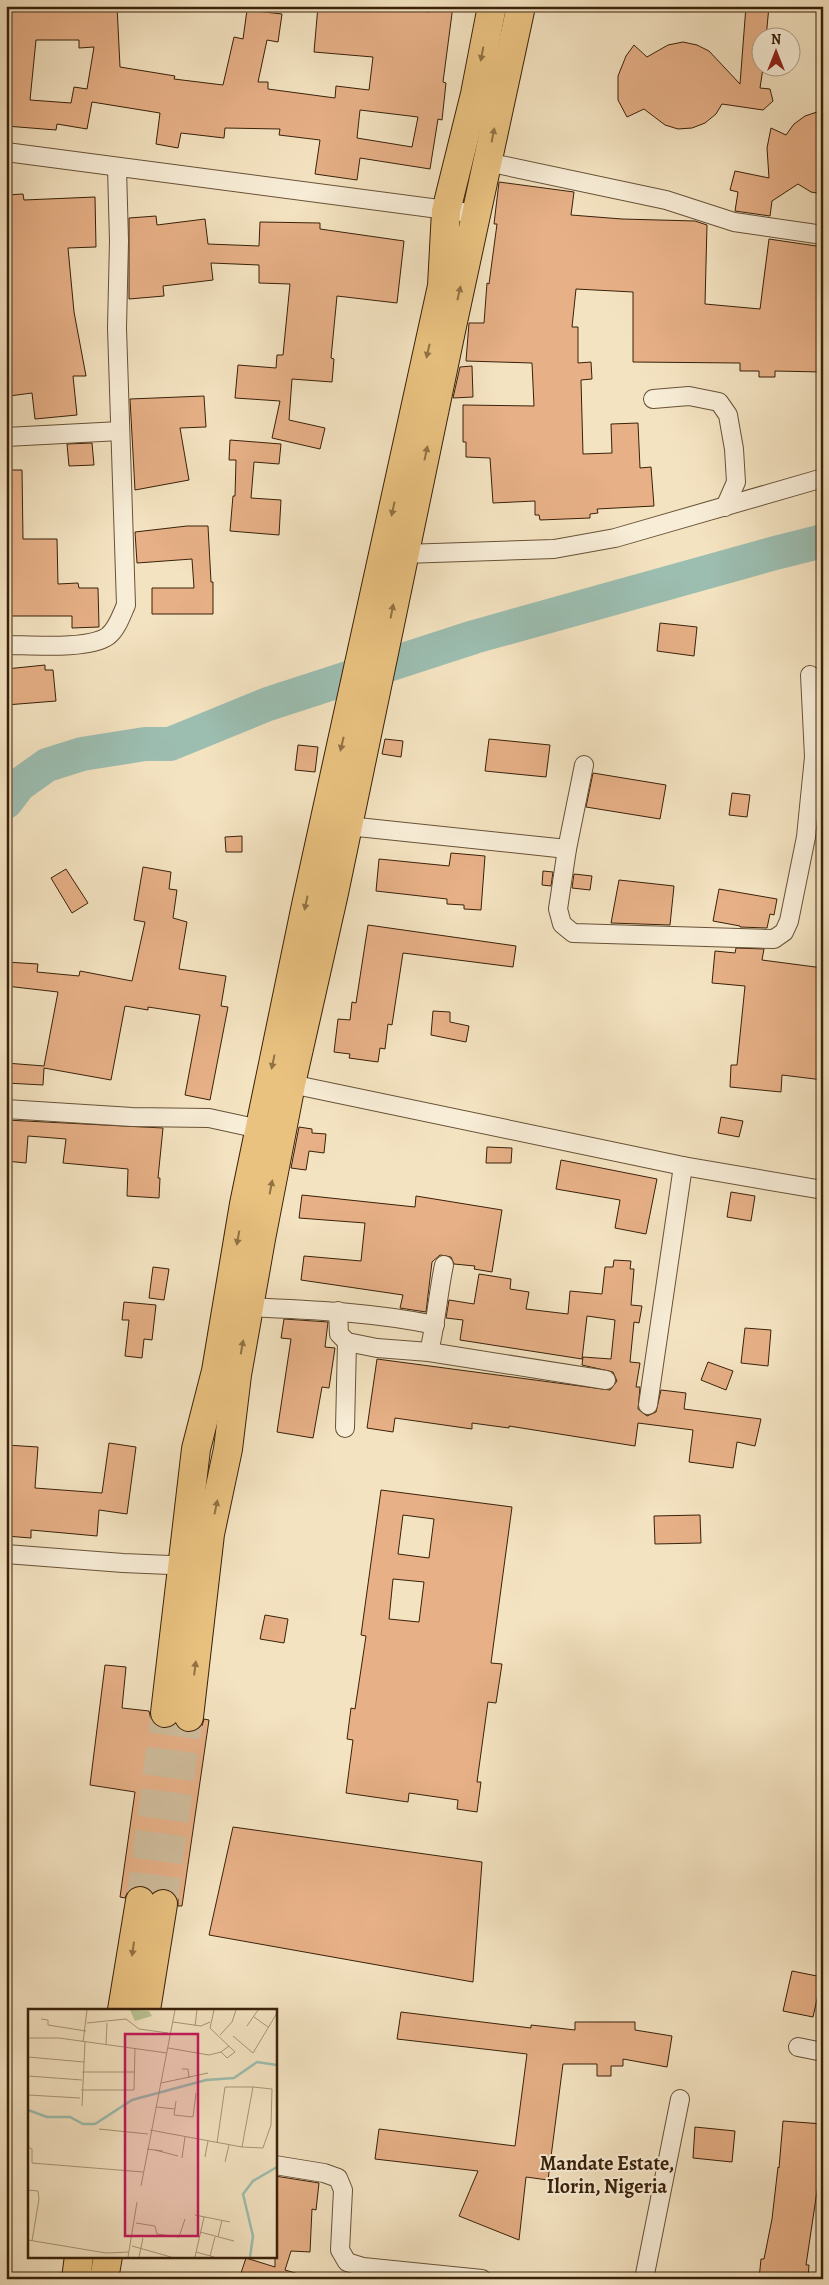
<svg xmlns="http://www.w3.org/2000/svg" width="829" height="2285" font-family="Alegreya,serif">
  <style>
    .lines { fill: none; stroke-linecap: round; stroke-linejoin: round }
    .river { stroke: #9cbeb1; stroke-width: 34 }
    .building { fill: #e7b087; stroke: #392109; fill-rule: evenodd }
    .primary-tunnel { stroke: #cfbc9c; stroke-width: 28; stroke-dasharray: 28 14; stroke-linecap: butt }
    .street-casing { stroke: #685237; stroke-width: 20 }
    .primary-casing { stroke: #392109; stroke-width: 30 }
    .street { stroke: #f8edd7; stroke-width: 18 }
    .primary { stroke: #eac280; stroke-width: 28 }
    .oneway { fill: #927244 }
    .labels { text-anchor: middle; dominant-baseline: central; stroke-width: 4; stroke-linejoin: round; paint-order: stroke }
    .district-label { font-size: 20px; font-weight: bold; fill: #392109; stroke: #f8edd7 }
    .inset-river { fill: none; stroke: #9cbeb1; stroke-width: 2.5 }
    .inset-road { fill: none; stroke: #a99577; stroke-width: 1 }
    .view { fill: #c2185b; fill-opacity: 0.15; stroke: #c2185b; stroke-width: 2.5 }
    .inset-edge { fill: none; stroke: #392109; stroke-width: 2.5 }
  </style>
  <rect width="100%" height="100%" fill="#f4e3c1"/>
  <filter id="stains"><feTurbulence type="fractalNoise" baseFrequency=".004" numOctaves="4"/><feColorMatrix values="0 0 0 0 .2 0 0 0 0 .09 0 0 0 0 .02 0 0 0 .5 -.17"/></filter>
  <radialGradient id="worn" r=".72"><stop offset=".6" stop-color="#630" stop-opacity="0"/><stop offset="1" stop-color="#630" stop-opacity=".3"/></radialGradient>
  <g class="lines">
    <path class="river" d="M6,802L19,785L47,765L82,754L145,744H170L268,704L474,637L775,553L823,541"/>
  </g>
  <g class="building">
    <path d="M6,6H117L120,67L175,76L174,79L223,85L234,37L243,39L247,10L282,14L278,42L267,40L258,82H268V89L335,98L336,86L369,90L373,57L314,52L318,6H370L429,12L430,6H453L443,82L446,83L442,120L438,119L430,169L360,158L357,180L315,174L320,140L279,135L280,129L225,128L224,138L181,133L178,148L156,144L160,113L92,102L87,129L57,124L56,130L6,126ZM36,40H79V48L94,47L87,89L74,87L71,103L30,100ZM360,110L418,117L412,147L357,138Z"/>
    <path d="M746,6H769L766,38H762L763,68L760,88L770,89L773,101L763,110L722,104L716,114L705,123L692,128L678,129L665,125L644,109L627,117L618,100V76L626,56L634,45L647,57L668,45L683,42L697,45L709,51L740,84Z"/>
    <path d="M823,110V194L811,192L798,184L772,201L770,216L735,211L738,192L730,190L735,171L769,178L767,148L771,128L786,135L794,124L805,116Z"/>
    <path d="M499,182L574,192L571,215L622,219L695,221L707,225L705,304L760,309L769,239L823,247V372L775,371V377H759V371H740V363L633,362V292L576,289L572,327H578V363L591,362L592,379L581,380L583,454L612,453L611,424L638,423L640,468L651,467L654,506L597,509L598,513L590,514V518L540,520L539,515H535V501L493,503L490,458L466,457V442H463V405L534,406L532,363L466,361L469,323H484L487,283L489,284L497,224H494Z"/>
    <path d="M23,194L24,200L95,197L96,247L68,248L74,312L86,376H73L77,415L35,419L32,393L9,396L6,378V195Z"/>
    <path d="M156,216L157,225L205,219L208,244L259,246L260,222L320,223V229L404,241L397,303L337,296L331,358L334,359L332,382L292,379L289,420L325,428L320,449L272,438L280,401L235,398L238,365L276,368L277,355H283L290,284L259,283V265L211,263L213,280L163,286L164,296L129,299V218Z"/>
    <path d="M472,366L473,397L453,398L460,367Z"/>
    <path d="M204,396L206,427L180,428L189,480L135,490L130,399Z"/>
    <path d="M230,440L281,444L279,464L254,462L251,498L281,500L279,535L230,531L233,496H235L236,460H229Z"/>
    <path d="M92,443L94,465L69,466L67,444Z"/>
    <path d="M6,470H22L23,539H57L58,584L78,583L79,588H98L99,627L72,628V616H6Z"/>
    <path d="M187,526H208L211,582H213V614H152V588H194L192,559L137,563L135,532Z"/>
    <path d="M660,623L697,627L694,656L657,651Z"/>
    <path d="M45,665V670H53L56,701L6,705V669Z"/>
    <path d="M385,739L403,741L401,757L382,754Z"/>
    <path d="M489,739L550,745L546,777L485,771Z"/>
    <path d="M298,745L318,747L315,772L295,770Z"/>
    <path d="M593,773L666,785L660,819L586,807Z"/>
    <path d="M732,793L750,795L747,817L729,815Z"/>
    <path d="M242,836V852H226L225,837Z"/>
    <path d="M451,853L485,856L481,910L464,909V905L447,904V899L376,891L379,859L449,866Z"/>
    <path d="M143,867L171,872L169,889L177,890L173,918L187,922L179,969L226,976L221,1006L228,1007L210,1100L185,1095L200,1015L148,1007V1010L125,1006L111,1080L44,1068L43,1085L6,1083V1063L44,1066L58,992L6,986V962L38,964L37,972L79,976L80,971L132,981L145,922L134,920Z"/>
    <path d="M66,869L88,903L72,913L51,878Z"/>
    <path d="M543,871L553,872L551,886L542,885Z"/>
    <path d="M574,874L592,876L590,890L572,888Z"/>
    <path d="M619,880L674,886L670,925L611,923Z"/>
    <path d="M719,889L777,899L774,915L770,914L767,928L740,927V926L713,921Z"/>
    <path d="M368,925L516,946L513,967L403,953L392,1025L388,1024L385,1049L380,1048L378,1062L349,1058L350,1054L334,1052L338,1019L350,1020L352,1002L356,1003Z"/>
    <path d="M736,948L764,949L762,960L823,968V1080L782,1075L781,1092L730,1087L731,1065H737L745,986L712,983L715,951L735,953Z"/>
    <path d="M433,1011L450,1012V1022L469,1026L466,1042L431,1035Z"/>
    <path d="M721,1117L743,1121L739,1137L718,1133Z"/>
    <path d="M6,1120L163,1128L158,1178H160L159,1198L127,1196L128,1169L63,1163L66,1139L28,1136L26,1163L6,1161Z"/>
    <path d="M299,1127L312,1129V1133L326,1134L324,1153L309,1151L306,1170L291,1168Z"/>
    <path d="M487,1147L512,1148L511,1163H486Z"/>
    <path d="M561,1160L657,1179L646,1234L615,1228L620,1200L556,1189Z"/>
    <path d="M731,1192L755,1196L751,1221L727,1217Z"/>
    <path d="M302,1195L415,1207L416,1196L502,1210L492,1272L474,1269L475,1266L454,1264L451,1257L440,1255L432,1262L426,1312L400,1308L403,1295L301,1280L304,1256L361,1261L365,1223L299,1218Z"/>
    <path d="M614,1260L631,1261L630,1269H634L631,1305L642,1306L639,1323L634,1322L630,1362L640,1363L636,1387H640L638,1409L647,1416L656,1412L661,1390L686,1393L684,1409L761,1419L755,1446L737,1442L733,1468L689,1462L693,1430L638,1423L635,1446L509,1426V1428L472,1423V1429L395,1418L393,1432L367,1428L377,1359L610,1390L617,1381L613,1372L582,1365L583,1357L611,1359L615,1320L587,1316L582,1359L460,1340L463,1320L446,1318L449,1300L474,1304L479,1274L511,1279L510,1289L529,1292L526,1309L568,1314L570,1291L602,1294L605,1267H613Z"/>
    <path d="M153,1267L169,1269L164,1300L149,1298Z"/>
    <path d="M124,1302L156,1305L152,1340L144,1339L142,1358L125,1356L129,1320H122Z"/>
    <path d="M284,1319L328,1322L325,1347L335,1348L329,1388L322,1387L313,1438L277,1432L291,1339L281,1338Z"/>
    <path d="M745,1328L771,1330L768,1366L741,1363Z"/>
    <path d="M708,1362L733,1371L726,1390L701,1380Z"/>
    <path d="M109,1443L136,1447L127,1514L99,1510L97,1536L31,1530V1538L6,1536V1445L38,1447L35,1488L102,1493Z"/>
    <path d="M381,1490L512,1507L491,1663L502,1664L496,1703L488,1702L477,1782H481L477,1812L457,1809L458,1800L409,1793L408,1802L346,1793L353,1740L347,1739L351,1708L355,1709L366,1636L361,1635ZM403,1515L434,1519L429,1558L398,1554ZM393,1579L424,1582L419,1622L389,1619Z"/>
    <path d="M700,1515L701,1543L655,1544L654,1516Z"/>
    <path d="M265,1615L288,1619L284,1643L260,1639Z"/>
    <path d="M105,1665L126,1667L122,1708L149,1711L151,1720L156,1726L164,1729L175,1724L180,1730L187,1732L196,1731L202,1726L204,1719L209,1720L182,1906H178V1899L173,1892L165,1889L153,1893L143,1886H135L128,1891L125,1898L120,1897L135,1792L90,1785Z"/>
    <path d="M233,1827L482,1862L473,1982L209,1935Z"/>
    <path d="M792,1971L822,1977L813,2017L783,2011Z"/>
    <path d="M401,2012L531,2028V2025L575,2030V2022H635V2030L672,2036L667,2067L623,2059V2066H611V2076H597V2064H563L548,2180L526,2177L519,2240L459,2216L478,2171L375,2159L379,2129L515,2146L527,2054L397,2039Z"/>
    <path d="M783,2121L823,2124V2151L806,2265H809L808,2279H759L761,2259H764L772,2219L778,2167L779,2168Z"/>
    <path d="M695,2127L735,2131L732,2162L693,2158Z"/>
    <path d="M275,2176L319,2183L316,2210L312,2209L310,2252L291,2251L285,2270L302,2275V2279H239L246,2258L275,2267Z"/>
  </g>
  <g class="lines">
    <g class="primary-tunnel">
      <path d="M140,1901L165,1713"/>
      <path d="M163,1904L189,1717"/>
    </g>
    <defs>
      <g id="street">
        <path d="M6,152L477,214"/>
        <path d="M487,162L666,200L734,222L823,235"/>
        <path d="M653,399L689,396L719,402L728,415L734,449L736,482L725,507"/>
        <path d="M6,437L120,431"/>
        <path d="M403,554L554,549L615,538L823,478"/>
        <path d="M6,645C30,645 89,650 108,636C117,629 121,616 126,605L117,328L119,241L117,168"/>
        <path d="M584,765L567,849L558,909L562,924L573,933L774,939L784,932L789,921L806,837L814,757L810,675"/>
        <path d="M348,826L567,849"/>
        <path d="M291,1084L683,1166L823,1190"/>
        <path d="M6,1109L132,1117L209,1118L259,1129"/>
        <path d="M249,1307C312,1310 373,1312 435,1325"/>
        <path d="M338,1311L339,1334L347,1342L377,1348L429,1352L606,1380"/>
        <path d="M429,1352C436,1323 438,1294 444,1265"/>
        <path d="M648,1405L683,1166"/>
        <path d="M345,1428L347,1342"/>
        <path d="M6,1554L123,1563L193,1566"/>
        <path d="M798,2047L823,2052"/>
        <path d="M275,2165L324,2173L338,2178L343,2190L340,2250L347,2262L363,2267L482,2279"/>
        <path d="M644,2279L680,2099"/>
      </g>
      <g id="primary">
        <path d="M165,1713L196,1449L216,1371L244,1204L306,905L442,286L446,211L475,94L492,6"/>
        <path d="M189,1717L210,1534L228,1449L237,1375L261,1239L291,1084L334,893L451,331L521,6"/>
        <path d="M122,2010L140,1901"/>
        <path d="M146,2010L163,1904"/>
        <path d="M76,2279L79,2256"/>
        <path d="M104,2279L108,2256"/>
      </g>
    </defs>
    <use href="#street" class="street-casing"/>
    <use href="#primary" class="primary-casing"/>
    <use href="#street" class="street"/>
    <use href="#primary" class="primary"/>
  </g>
  <defs><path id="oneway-solid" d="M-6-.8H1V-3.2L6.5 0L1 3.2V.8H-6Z" transform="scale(1.25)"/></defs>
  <g class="oneway">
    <use href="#oneway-solid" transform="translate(482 54) rotate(101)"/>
    <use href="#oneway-solid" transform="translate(493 135) rotate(-79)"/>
    <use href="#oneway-solid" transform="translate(459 293) rotate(-77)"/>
    <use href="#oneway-solid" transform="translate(428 351) rotate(103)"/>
    <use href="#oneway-solid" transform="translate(426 453) rotate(-78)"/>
    <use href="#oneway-solid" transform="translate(393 509) rotate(102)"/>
    <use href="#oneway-solid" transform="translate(392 611) rotate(-79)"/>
    <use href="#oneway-solid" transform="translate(342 744) rotate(103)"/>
    <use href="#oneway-solid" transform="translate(306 903) rotate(102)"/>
    <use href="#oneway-solid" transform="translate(273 1062) rotate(102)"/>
    <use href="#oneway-solid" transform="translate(271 1187) rotate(-79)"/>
    <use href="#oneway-solid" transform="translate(238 1238) rotate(100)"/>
    <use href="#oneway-solid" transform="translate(242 1347) rotate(-80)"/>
    <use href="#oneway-solid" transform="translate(216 1507) rotate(-78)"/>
    <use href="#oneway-solid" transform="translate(195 1668) rotate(-83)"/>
    <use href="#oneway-solid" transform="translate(133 1949) rotate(98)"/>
  </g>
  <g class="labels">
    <g class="district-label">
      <text x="607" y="2163">Mandate Estate,<tspan x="607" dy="23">Ilorin, Nigeria</tspan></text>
    </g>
  </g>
  <g transform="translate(28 2009)">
    <rect width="249" height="249" fill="#f4e3c1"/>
    <path d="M102,1L121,2L124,7L107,12Z" fill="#bac493"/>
    <path class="inset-river" d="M0,101L19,108H42L55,115H67L104,91L178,71L206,69L229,53L249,56M222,248L225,227L215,185L225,172L249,158"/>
    <path class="inset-road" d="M186,1L182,19L207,43L199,49L193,43M226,8L240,18M13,10L20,11V16L58,22M145,13L173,17L182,13M59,14L98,10L111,20L140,24M167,17L169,1M219,17L230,1M192,26L204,13L208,1M205,27L225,44L249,4M0,29H31L139,44M55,33L59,1M78,36L79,14M140,39L181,46L193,43L201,37M0,48L56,53M154,60H160L161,69M54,63H107M0,67L54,71M133,74L180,64M53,81H106L107,39M0,86L52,89M148,92L146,106L165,108L168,84M54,97L57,33M128,98L147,100M71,120L120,125M122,121L214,138L235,139L243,116L244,80L225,78L214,138M189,134L197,78H225M0,138L4,140V154L115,163M119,140L135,142M127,141L150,147M177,148L180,132M154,149L157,128M197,153L201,136M113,177L147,1M0,181L10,182L11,190L4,232M167,206L202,213M108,214L127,217L129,225L151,228L157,210M172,223L206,232M190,228L194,211M0,231L78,244L101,243M104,237L143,248M168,243L186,248M182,247L187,228M100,248L109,193M111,248L115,229M167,248L176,208"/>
    <path class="view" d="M97,25H170V227H97Z"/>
    <rect width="249" height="249" class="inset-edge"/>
  </g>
  <rect width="829" height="2285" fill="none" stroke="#f4e3c1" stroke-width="25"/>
  <rect x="8" y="8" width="814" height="2270" fill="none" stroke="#392109" stroke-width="2.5"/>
  <rect x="12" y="12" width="804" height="2260" fill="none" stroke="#392109"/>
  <g transform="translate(776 52)"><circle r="24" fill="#f8edd7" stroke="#ac9b85"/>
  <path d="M0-4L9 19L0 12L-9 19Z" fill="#8f2418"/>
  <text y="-8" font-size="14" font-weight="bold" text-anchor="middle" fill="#392109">N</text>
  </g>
  <rect width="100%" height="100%" filter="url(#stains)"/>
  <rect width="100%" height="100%" fill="url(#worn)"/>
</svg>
